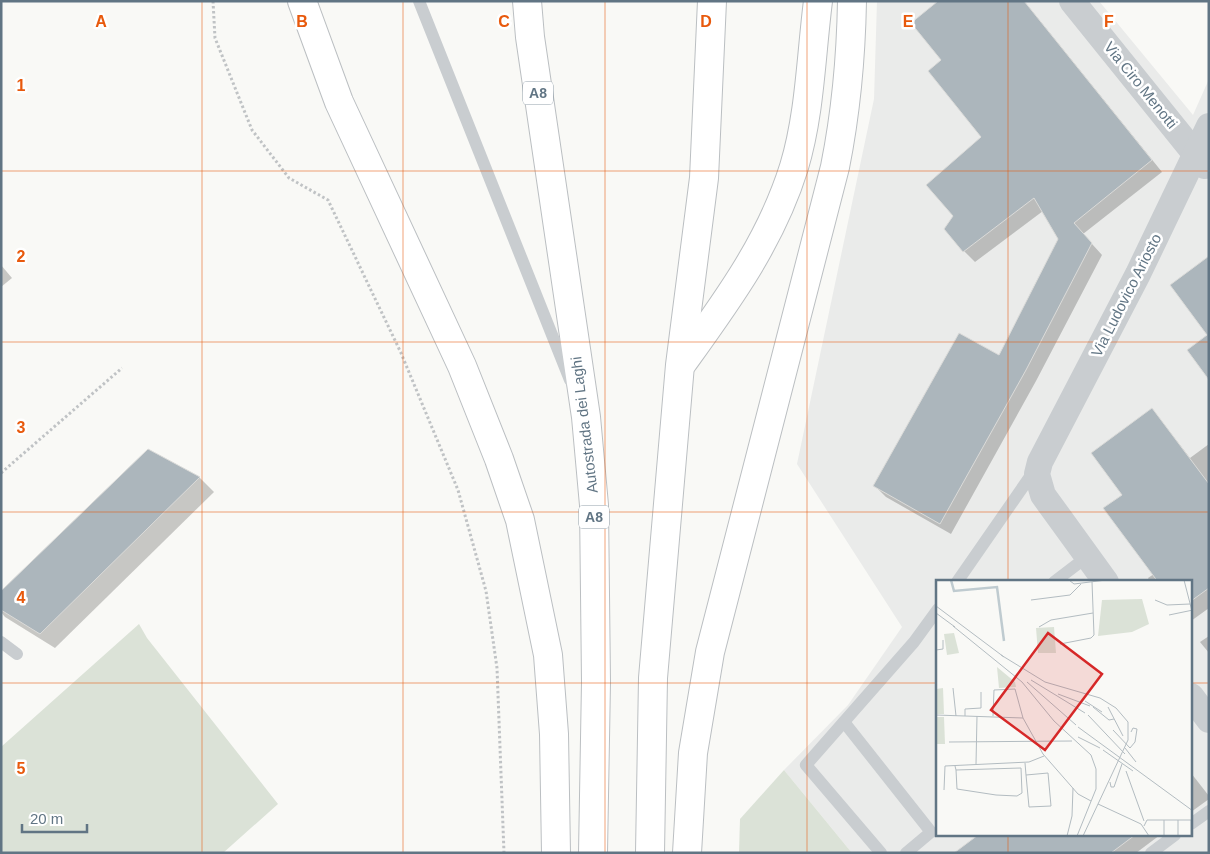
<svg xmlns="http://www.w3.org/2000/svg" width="1210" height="854" font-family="Arial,sans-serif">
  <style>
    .built { fill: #eaebea; fill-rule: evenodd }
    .green { fill: #dbe2d7 }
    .shadow { fill: #0003 }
    .building { fill: #acb6bc; stroke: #dbdbd9 }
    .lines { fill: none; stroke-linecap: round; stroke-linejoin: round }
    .highway-casing { stroke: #bbbfc2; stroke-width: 30 }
    .path { stroke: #c0c3c5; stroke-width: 3; stroke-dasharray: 2.5 2.5; stroke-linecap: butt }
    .lane { stroke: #c9cdd0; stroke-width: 12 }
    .street { stroke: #c9cdd0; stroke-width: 26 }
    .highway { stroke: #fff; stroke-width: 28 }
    .grid { fill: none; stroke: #e8590c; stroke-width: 1; stroke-opacity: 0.55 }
    .labels { text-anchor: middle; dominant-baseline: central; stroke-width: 5; stroke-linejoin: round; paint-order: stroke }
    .shield { fill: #fff; stroke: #909ea9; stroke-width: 1 }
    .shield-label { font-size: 14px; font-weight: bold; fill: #617584 }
    .street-label { font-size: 15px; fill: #617584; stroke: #fff }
    .inset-river { fill: none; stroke: #bfcbd0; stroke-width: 2.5 }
    .inset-road { fill: none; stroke: #b3bcc1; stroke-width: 1 }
    .view { fill: #d62828; fill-opacity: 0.15; stroke: #d62828; stroke-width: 2.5 }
    .inset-edge { fill: none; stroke: #617584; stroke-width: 2.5 }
    .grid-label { font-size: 16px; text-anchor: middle; font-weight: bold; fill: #e8590c; stroke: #fff; stroke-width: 5; stroke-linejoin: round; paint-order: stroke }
  </style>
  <rect width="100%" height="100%" fill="#f9f9f6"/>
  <path class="built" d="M877,1H1099L1193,115L1209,79V853H852L784,770L848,705L902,627L797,464L874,99ZM938,582H1191V835H938Z"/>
  <g class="green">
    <path d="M139,624L147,638L278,804L223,853H1V747Z"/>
    <path d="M784,770L852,853H739L740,819Z"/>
  </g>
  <g class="shadow">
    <path d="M940,1H1024L1162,172L1083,234L1102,255L1036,381L951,534L886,497L875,486L1000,357L1059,239L1043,211L975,262L964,251L955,216L983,137L943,60Z"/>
    <path d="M1,265L12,278L1,287Z"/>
    <path d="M1152,409L1190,458L1209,444V608L1191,621V582H1150L1148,578L1154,574L1124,495Z"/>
    <path d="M149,451L200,478L214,492L55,648L5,617L1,612V593Z"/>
    <path d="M1209,636V653L1200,642Z"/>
    <path d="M938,757V781L936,775Z"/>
    <path d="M1191,773L1209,796V799L1191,812Z"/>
    <path d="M976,835H1160L1136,853H956L977,837Z"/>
  </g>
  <g class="building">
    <path d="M938,1H1024L1152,160L1074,223L1092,243L1026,370L940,524L873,486L959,333L999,355L1058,239L1034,198L963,252L944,229L953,216L926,185L981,137L928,71L941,60L911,23Z"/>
    <path d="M1209,256V380L1187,350L1207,335L1170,285Z"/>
    <path d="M1152,408L1209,484V588L1191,601V582H1158L1103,508L1122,495L1091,453Z"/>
    <path d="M148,449L200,477L40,634L1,610V591Z"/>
    <path d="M978,835H1135L1111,853H954Z"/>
  </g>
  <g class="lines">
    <defs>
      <g id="highway">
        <path d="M302,1L339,102L462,366L499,459L520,520L548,655L554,734L556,853"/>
        <path d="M527,1L530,37L586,417L594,505L596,682L593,853"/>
        <path d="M683,362C727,301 771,241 794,167C810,114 811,56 818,1"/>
        <path d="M650,853L653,678L680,365L704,178L712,1"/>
        <path d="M687,853L693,753L710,652L835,167C846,112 851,57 852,1"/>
      </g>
    </defs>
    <use href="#highway" class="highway-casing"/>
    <g class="path">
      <path d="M213,1L215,38L252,130L289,178L328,200L401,353L458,490L486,591L497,668L504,853"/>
      <path d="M1,473L122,368"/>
    </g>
    <g class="lane">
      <path d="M419,1L570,380"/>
      <path d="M957,582L1036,468"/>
      <path d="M1054,582L1088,556"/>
      <path d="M1,642L17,654"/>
      <path d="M844,722L931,832L906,853"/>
      <path d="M1191,824L1209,811"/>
      <path d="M881,853L806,765L914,642L938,609"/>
      <path d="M1151,853L1175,835"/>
    </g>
    <g class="street">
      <path d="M1072,1L1205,166"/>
      <path d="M1106,582L1043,495L1037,474L1040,462L1138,274L1209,126"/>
      <path d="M1191,696L1209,720"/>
    </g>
    <use href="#highway" class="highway"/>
  </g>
  <path class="grid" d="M202,1V853M403,1V853M605,1V853M807,1V853M1008,1V582M1,171H1209M1,342H1209M1,512H1209M1,683H938M1191,683H1209M1008,835V853"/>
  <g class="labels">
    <g class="shield">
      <rect x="523" y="81.5" width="30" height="23" rx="4"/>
      <rect x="579" y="505.5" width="30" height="23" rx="4"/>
    </g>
    <g class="shield-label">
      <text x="538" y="93">A8</text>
      <text x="594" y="517">A8</text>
    </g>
    <g class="street-label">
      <text transform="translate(1141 85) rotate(51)">Via Ciro Menotti</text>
      <text transform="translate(1126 295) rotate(-63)">Via Ludovico Ariosto</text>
      <text transform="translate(584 425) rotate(-97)">Autostrada dei Laghi</text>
    </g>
  </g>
  <g transform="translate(936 580)">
    <rect width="256" height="256" fill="#f9f9f6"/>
    <path d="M206,19L213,44L196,52L162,56L166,20ZM118,47L120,73H102L100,48ZM18,53L23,73L11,75L8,54ZM61,87L79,102L80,107L63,108ZM7,108L8,134H0V109ZM0,137H8L9,164H0Z" fill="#dbe2d7"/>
    <path class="inset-river" d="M15,0L18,11L61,7L68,61"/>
    <path class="inset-road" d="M133,0L138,4L170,0M248,0L257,35M0,20V0M95,20L134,15L145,4M219,20L231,25L254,24M0,26L68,77M0,33L19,47M233,35L257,30M17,46L86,102L118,141L155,175L160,189V209L141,256M103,47L115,40L157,33M124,64L155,58L158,55L156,2M0,70L7,69V60M65,75L109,102L164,118L180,128L192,142V160L147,256M95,100L149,133M91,102L140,145M17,108L20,136M122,114L154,126M149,121L166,132M157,127L173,140L178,139M172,127L187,156M0,135L87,138M152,135L189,174M29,136V129L45,128V112M57,136L58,110L79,109L87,138L107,174L142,214L155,221M142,147L257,231M177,150L194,168L199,162L201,149L197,148L195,152M142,157L164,168M13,162L136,161M189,168L200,182M167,170L197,191M89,183L90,195L93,227L115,226L112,193L90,195M40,184L41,136M19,186L20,190L85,188L86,213L81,216L60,215L21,209L20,190M190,191L208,241M174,202L175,207H178L186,184M8,210L9,186L93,182L108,176M162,224L205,244L213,256M228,240V256M208,246L211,240H255V256M131,256L136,236L137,208M242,256V240"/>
    <path class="view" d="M112,53L166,94L109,170L55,130Z"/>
    <rect width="256" height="256" class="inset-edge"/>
  </g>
  <g class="grid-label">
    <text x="101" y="27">A</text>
    <text x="302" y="27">B</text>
    <text x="504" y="27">C</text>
    <text x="706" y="27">D</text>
    <text x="908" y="27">E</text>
    <text x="1109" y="27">F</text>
    <text x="21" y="91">1</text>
    <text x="21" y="262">2</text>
    <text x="21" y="433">3</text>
    <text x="21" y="603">4</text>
    <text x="21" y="774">5</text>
  </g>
  <rect width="1210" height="854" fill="none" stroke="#617584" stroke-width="5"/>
  <path d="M22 824v8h65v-8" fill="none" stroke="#617584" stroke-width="2.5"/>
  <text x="30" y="824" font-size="15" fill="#617584" stroke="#ffffff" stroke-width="4" paint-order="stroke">20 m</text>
</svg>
